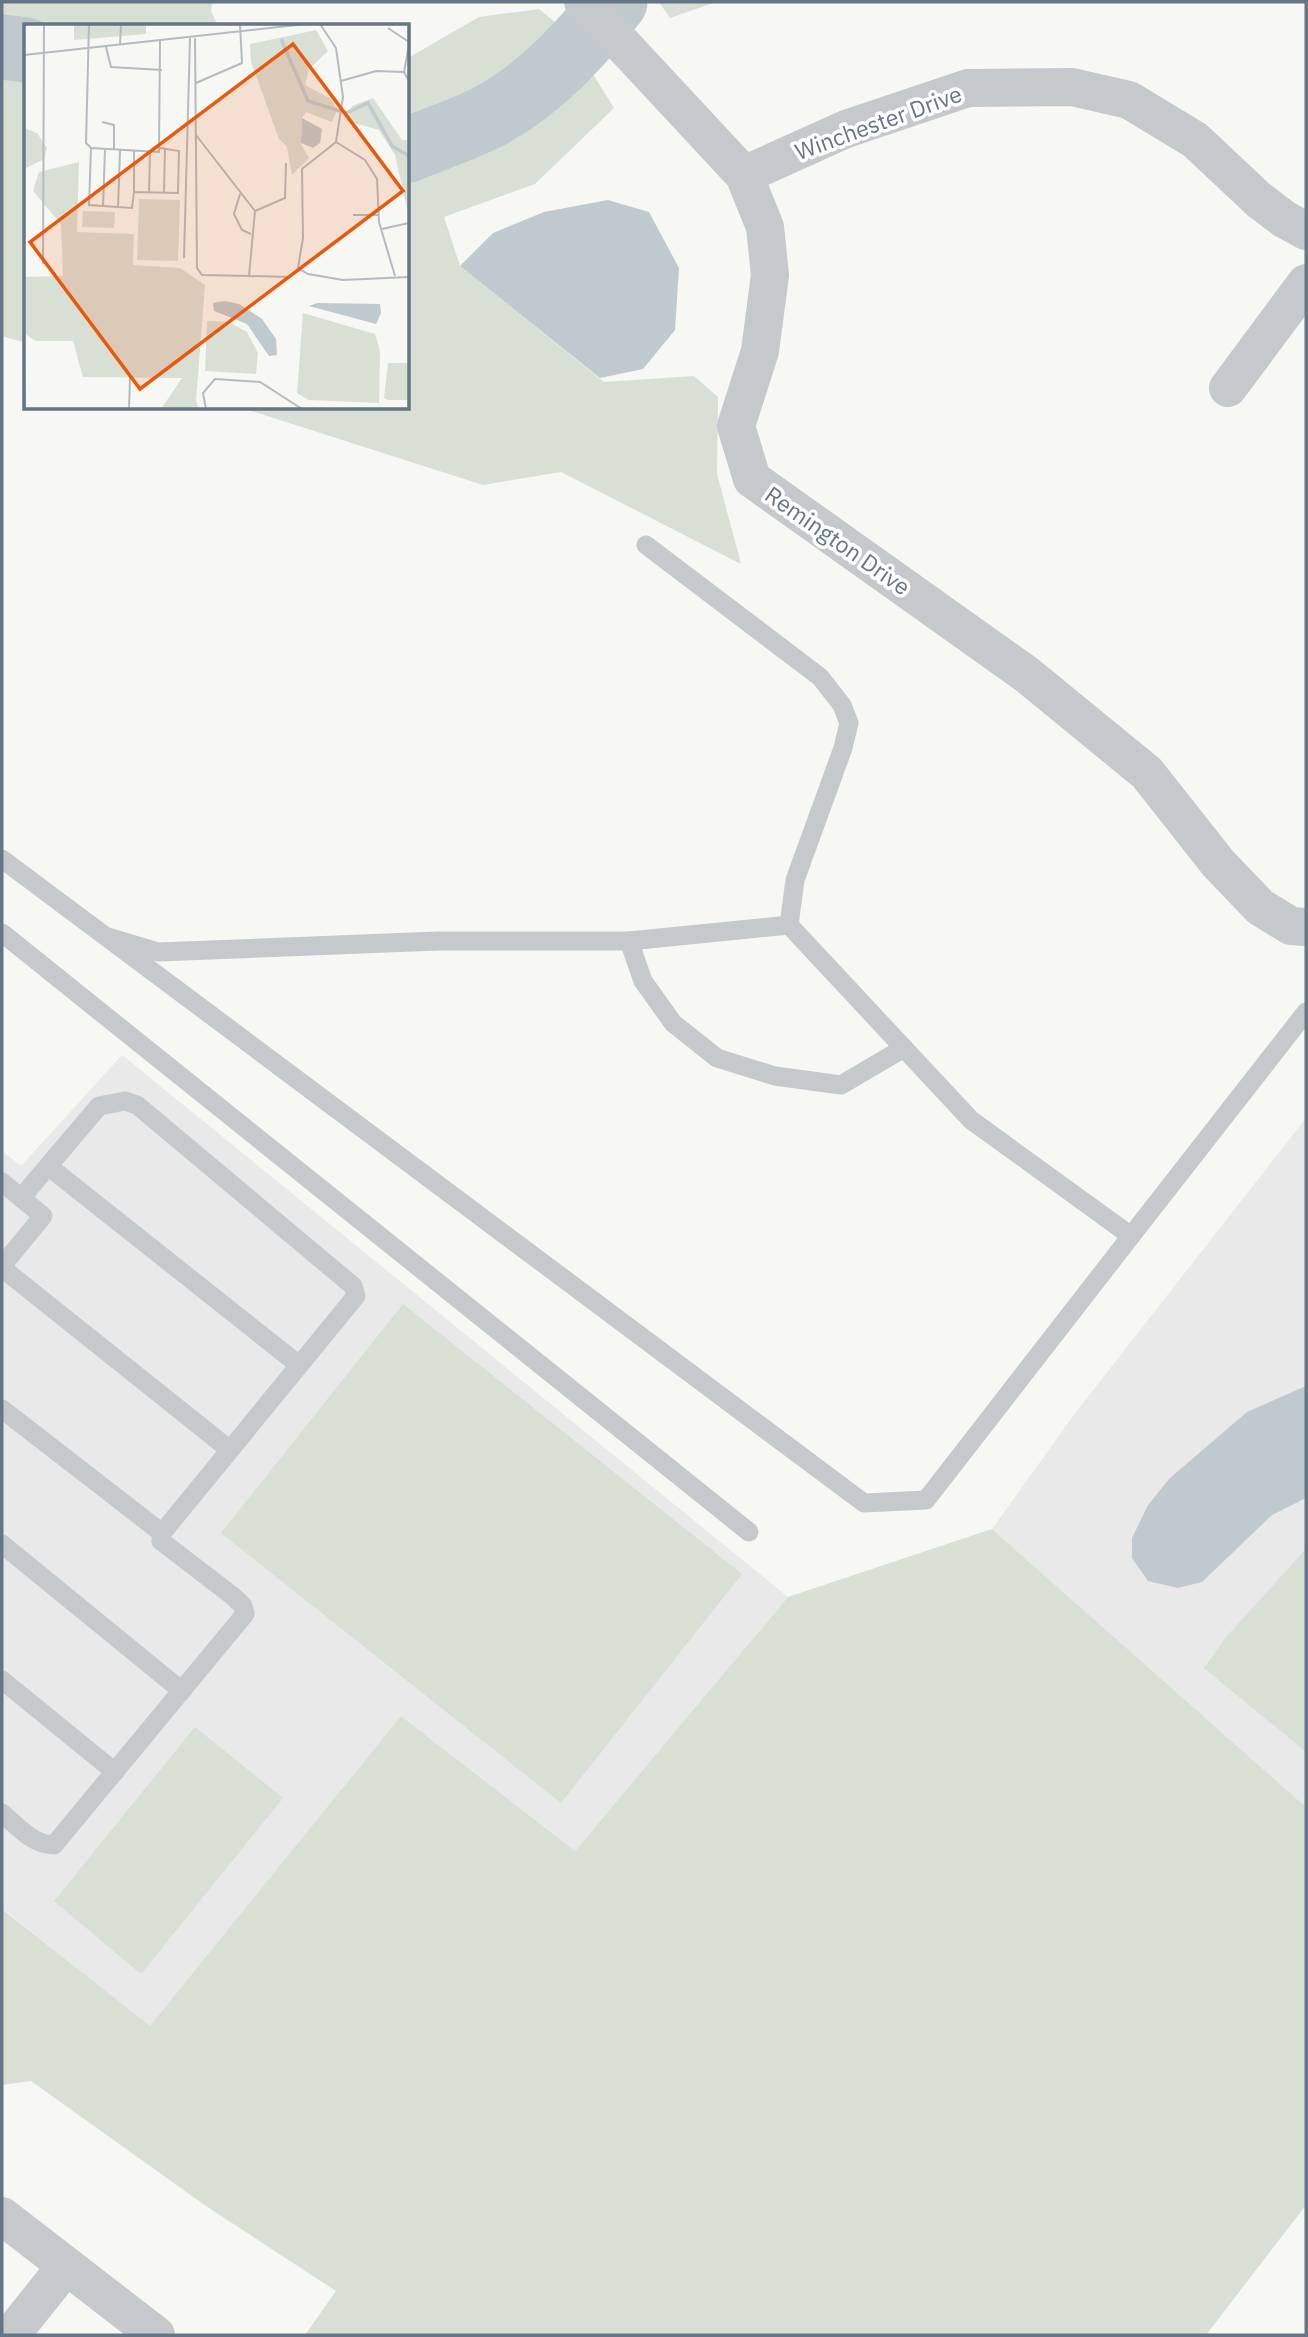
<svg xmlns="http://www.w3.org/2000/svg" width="1308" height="2337" font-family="'IBM Plex Sans',sans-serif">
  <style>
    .built { fill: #e8e9e8 }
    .green { fill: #d8dfd5 }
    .water { fill: #bfc9ce }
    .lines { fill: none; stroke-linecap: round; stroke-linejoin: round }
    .river { stroke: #bfc9ce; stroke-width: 65 }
    .lane { stroke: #c5c9cc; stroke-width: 19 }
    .street { stroke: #c5c9cc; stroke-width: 38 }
    .labels { text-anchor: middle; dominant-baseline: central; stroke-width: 7; stroke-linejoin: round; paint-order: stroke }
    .street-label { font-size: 23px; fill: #667686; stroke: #fff }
    .inset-river { fill: none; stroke: #bfc9ce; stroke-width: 3.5 }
    .inset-road { fill: none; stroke: #b4bbc1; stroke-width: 2 }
    .view { fill: #e8590c; fill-opacity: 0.15; stroke: #e8590c; stroke-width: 3.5 }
    .inset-edge { fill: none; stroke: #667686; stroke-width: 3.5 }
  </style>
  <rect width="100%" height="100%" fill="#f7f7f4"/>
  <g class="built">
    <path d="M122,1055L788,1597L575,1851L401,1716L150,2027L2,1908V1151L21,1166Z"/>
    <path d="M1306,1118V1807L992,1529L1076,1412Z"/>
  </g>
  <g class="green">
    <path d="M2,2H212L211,11L218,26H26V343L2,336Z"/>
    <path d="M659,2H716L670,18Z"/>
    <path d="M539,9L566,31L614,108L535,184L444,217L460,266L604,382L694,376L718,397L717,474L741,564L561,472L483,485L242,408H408V58L479,17Z"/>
    <path d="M403,1304L742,1574L561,1803L221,1533Z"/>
    <path d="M992,1529L1306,1807V2205L1206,2335H305L336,2291L206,2206L31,2081L2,2085V1909L150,2026L401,1716L575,1851L788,1597Z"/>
    <path d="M1306,1549V1752L1204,1668L1226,1637Z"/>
    <path d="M195,1727L283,1798L141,1974L54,1901Z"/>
  </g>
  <g class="water">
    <path d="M608,200L649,212L679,268L675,330L643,369L600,378L460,266L493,233L544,212Z"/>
    <path d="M1306,1386V1498L1272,1515L1202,1582L1178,1588L1148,1581L1132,1558V1538L1148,1505L1170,1478L1247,1412Z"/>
  </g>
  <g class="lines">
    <g class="river">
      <path d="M2,47L26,50"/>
      <path d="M408,150C434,139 462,130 488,117C539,90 579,46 615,2"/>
    </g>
    <g class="lane">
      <path d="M646,545L820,677L842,705L849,723L843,748L795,880L789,925"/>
      <path d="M2,859L864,1503L926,1500L1131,1236L971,1120L789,925L629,941H438L158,952L105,936"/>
      <path d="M2,933L749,1532"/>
      <path d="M629,941L643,981L673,1023L717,1058L775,1076L841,1085L904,1048"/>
      <path d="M48,1166L299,1365"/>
      <path d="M2,1182L43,1216L2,1266"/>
      <path d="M1131,1236L1306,1012"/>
      <path d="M2,1268L230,1450"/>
      <path d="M2,1409L162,1533"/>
      <path d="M2,1544L182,1691"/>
      <path d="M2,1680L115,1772"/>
      <path d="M2,1813C17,1826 33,1845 54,1845L245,1614L243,1606L234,1597L161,1541L162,1533L356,1296L353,1286L137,1105L125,1101L99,1106L21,1198"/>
    </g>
    <g class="street">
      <path d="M583,2L744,175L765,227L770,275L760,351L736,426L752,479L1026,674L1147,773L1218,863L1260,907L1291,926L1306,927"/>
      <path d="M744,175L846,129L968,88L1072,87L1129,100L1195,140L1259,200L1284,219L1306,231"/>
      <path d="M1228,388L1306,283"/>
      <path d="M2,2216L156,2335"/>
      <path d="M11,2335L66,2266"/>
    </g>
  </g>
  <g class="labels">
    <g class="street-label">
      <text transform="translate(878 122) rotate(-20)">Winchester Drive</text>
      <text transform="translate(838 540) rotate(35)">Remington Drive</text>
    </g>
  </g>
  <g transform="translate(24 24)">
    <rect width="385" height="385" fill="#f7f7f4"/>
    <path d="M50,0H122V10L50,16ZM292,6L304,27L285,45L281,61L307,75L313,86L308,98L282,88L278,94L277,120L285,134L268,151L263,123L255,115L227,38L226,20ZM349,74L378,116H385V192L371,131L355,106L323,97L328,82ZM0,104L13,109L23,124L20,135L0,145ZM55,138L53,208L110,210L109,241L156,244L181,261L172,377L175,385H137L158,354L59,353L49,317H12L0,309V253L39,252L37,200L9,167L15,148ZM115,175L156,176L154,237L113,236ZM59,187L91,188L90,204L58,203ZM279,289L351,310L356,328L355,379L285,376L273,369ZM183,297L205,298L223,308L234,329L232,350L181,347ZM385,317V376H364L360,374L364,339H384Z" fill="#d8dfd5"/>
    <path d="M278,94L298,105L296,119L289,124L277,119ZM201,277L215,280L238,295L252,315L253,331L245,332L223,300L190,287L189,279ZM293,279L356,280L357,289L352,300L285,282Z" fill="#bfc9ce"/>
    <path class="inset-river" d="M257,15L284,77L322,89L344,79L368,122L385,132"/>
    <path class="inset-road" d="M65,0L62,119L67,124L135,128L136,17M296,0L312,24L319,73L312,118L278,145L279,214L274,244L284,250L319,256L385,253M364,4L385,18M171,14L173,244L178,251L225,252L231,187L172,111M96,21L97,0M82,23L87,43L138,46M0,31L282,0M380,48L385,21M317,57L352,47L380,48L385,57M172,59L218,39L216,0M78,98L90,101V125M312,118L341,136L353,155L355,198L371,252M67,124L65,181L108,184L110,168L154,169L155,127L136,124M110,168V126M125,169L126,127M140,169L141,124M216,170L210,190L218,206L227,210M79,183L81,125M94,184L96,126M231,187L261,174L262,139M329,191H354M358,205L385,199M160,234L166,14M19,240L20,0M225,252L266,253M0,340L1,385M105,385L106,353M182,385L179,369L191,355L236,358L278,385"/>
    <path class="view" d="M269,20L379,167L116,365L6,218Z"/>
    <rect width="385" height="385" class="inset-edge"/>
  </g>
  <rect width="1308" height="2337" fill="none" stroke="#667686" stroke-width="7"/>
</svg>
